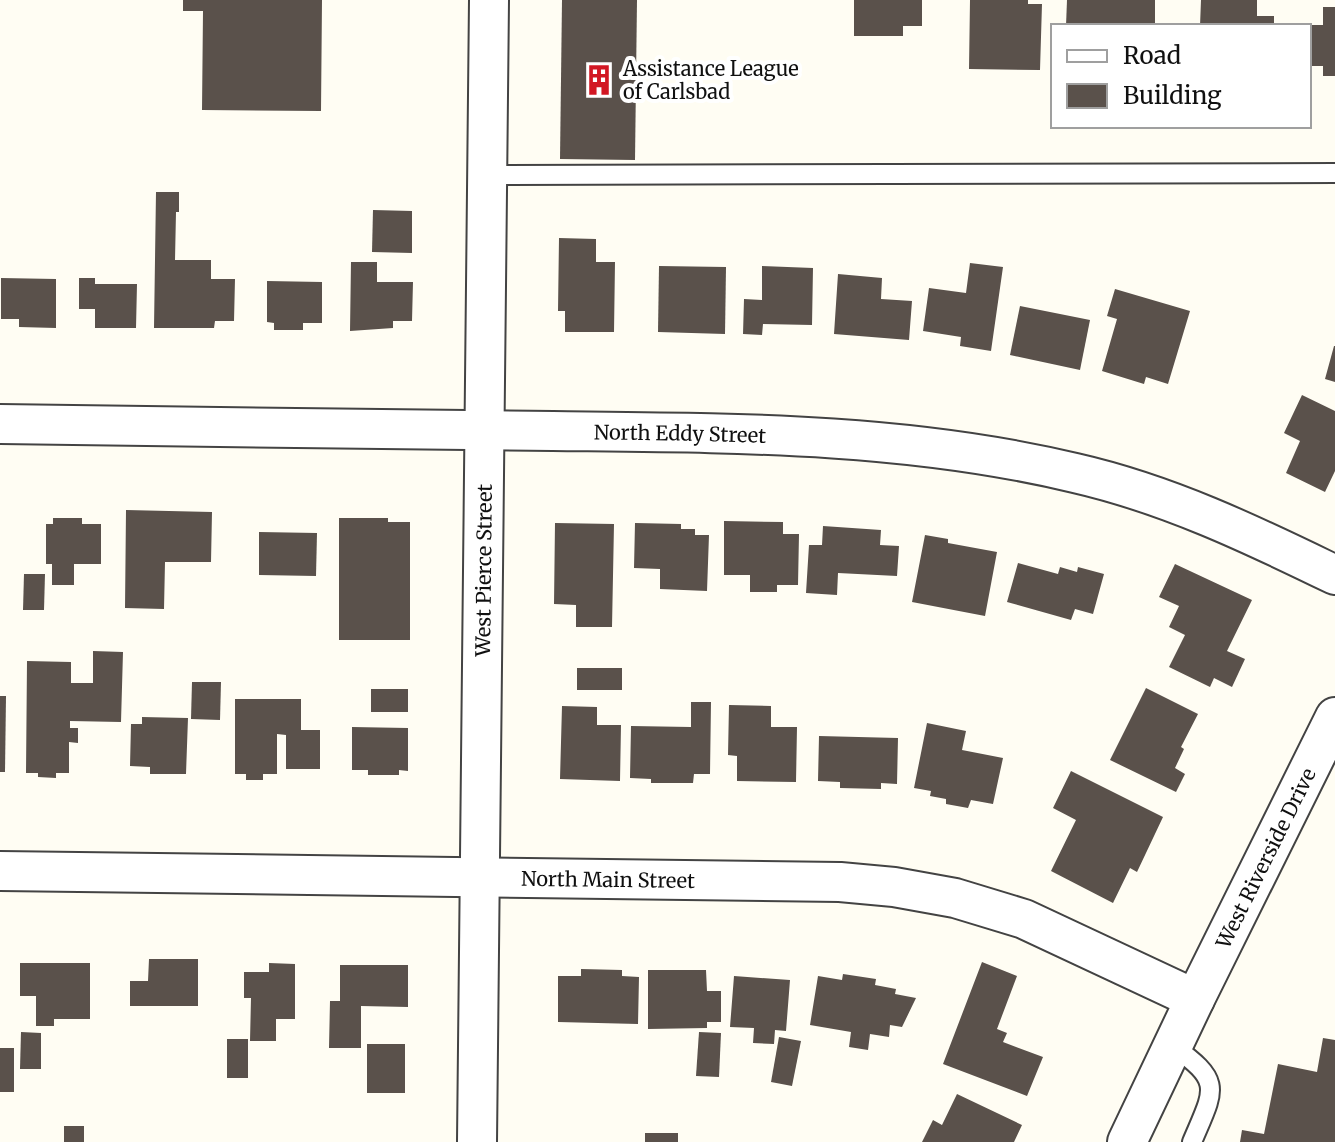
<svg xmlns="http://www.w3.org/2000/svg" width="1335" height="1142" font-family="Merriweather,serif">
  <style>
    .building { fill: #5a514b }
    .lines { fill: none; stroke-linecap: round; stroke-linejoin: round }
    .lane-casing { stroke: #434343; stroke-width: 22 }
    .street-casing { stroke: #434343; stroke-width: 42 }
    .lane { stroke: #fff; stroke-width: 18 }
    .street { stroke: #fff; stroke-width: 38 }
    .labels { text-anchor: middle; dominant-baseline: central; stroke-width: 8; stroke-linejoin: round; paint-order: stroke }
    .poi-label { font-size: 20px; fill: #101010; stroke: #fff; text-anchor: start }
    .street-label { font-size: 20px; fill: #101010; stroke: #fff }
  </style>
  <rect width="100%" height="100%" fill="#fffdf3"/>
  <g class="building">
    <path d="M183,0H322L321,111L202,110L203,11H183Z"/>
    <path d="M562,0H637L635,160L560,159Z"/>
    <path d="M854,0H922V26H903V36H854Z"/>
    <path d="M970,0H1028V4H1042L1040,70L969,69Z"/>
    <path d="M1067,0H1155V26H1066Z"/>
    <path d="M1201,0H1257V16H1274V26H1200Z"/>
    <path d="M1323,7H1335V76H1323V66H1309V25H1323Z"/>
    <path d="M156,192H179V212H176L175,260H211V279H235L234,321H215L214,328H154Z"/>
    <path d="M373,210L412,211V253L372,252Z"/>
    <path d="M559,238L596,239V262H615L614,332H565V311H558Z"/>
    <path d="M351,262H377V282H413L412,321H393V328L350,331Z"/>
    <path d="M970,263L1003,267L991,351L960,346L961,337L923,331L929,288L966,293Z"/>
    <path d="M659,266L726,267L725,334L658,332Z"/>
    <path d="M762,266L813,268L812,325L763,324L762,335L743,334L744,299L762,300Z"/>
    <path d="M838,274L882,278L881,299L912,301L909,340L834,334Z"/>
    <path d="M1,278L56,279V328L19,327V319H1Z"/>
    <path d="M79,278H95V284H137L136,328H95V309H79Z"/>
    <path d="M267,281L322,282V323H303V330H274V323L267,322Z"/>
    <path d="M1115,289L1190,311L1168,384L1146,377L1144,384L1102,371L1117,319L1107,316Z"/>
    <path d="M1020,306L1090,320L1080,370L1010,355Z"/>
    <path d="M1334,346H1335V382L1325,379Z"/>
    <path d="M1302,395L1335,411V471L1325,492L1286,473L1300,441L1284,433Z"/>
    <path d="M126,510L212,512L211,562H165L164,609L125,608Z"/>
    <path d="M53,518H82V524H101V564H74V585H52V564H46V524H53Z"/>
    <path d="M339,518H388V522H410V640H339Z"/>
    <path d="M724,521L783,522V534H799L798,585H777V592H750V575H724Z"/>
    <path d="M555,523L614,524L612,627H576V605L554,604Z"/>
    <path d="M635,523L681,524V529H695V535H709L707,591L660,589V569L634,568Z"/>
    <path d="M823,526L881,530L880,545L899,546L897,576L838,573L837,595L806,593L809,545H822Z"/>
    <path d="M259,532L317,533L316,576L259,575Z"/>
    <path d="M925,535L948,539V543L997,552L985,616L912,602Z"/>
    <path d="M1018,563L1058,574L1060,567L1077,572L1078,567L1104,574L1093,614L1075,609L1071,620L1007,602Z"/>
    <path d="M1175,564L1252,600L1227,651L1245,659L1232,687L1214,678L1210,687L1169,667L1185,635L1169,627L1179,606L1159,597Z"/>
    <path d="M24,574H45L44,610H23Z"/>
    <path d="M93,651L123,652L121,722L70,721V728H78V743L69,742V773H56V778L38,777V773H26L27,661L71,662V683H93Z"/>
    <rect x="577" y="668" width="45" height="22"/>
    <path d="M192,682H221L220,720L191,719Z"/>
    <path d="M1146,688L1198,714L1181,747L1184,749L1175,768L1185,774L1176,792L1110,760Z"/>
    <rect x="371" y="689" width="37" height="23"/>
    <path d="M0,696H6L5,772H0Z"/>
    <path d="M235,699H301V730H320V769H286V735L277,734V774H263V780H246V774H235Z"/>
    <path d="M691,702H711L710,774H694L693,783H651V779L630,778L631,726L691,727Z"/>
    <path d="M729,705L771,706V727H797L796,782L737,781V756L728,755Z"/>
    <path d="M562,706L597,707V725H621L620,781L560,779Z"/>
    <path d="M142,717L188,718L186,774H150V767L130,766L131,724H142Z"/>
    <path d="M927,723L966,731L962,750L1003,758L993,804L971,800L968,808L946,804V799L930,796L931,791L914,788Z"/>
    <path d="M352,727L408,728V771L399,770V775H368V770H352Z"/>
    <path d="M819,736L898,738L897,784L881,783V789L840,788V782L818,781Z"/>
    <path d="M1071,771L1163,817L1137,872L1130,868L1113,903L1051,871L1076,820L1053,808Z"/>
    <path d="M149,959H198V1006H130V981H148Z"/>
    <path d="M982,962L1017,976L997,1029L1007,1033L1003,1042L1043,1057L1027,1096L943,1064Z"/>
    <path d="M20,963H90V1019H54V1026H36V996H20Z"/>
    <path d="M269,963L295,964V1019H276V1041H250L251,998H244V972H269Z"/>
    <path d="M340,965H408V1007L361,1006V1048H329L330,1001H340Z"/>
    <path d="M581,969L622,970V976L639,977L638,1024L558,1022V976H581Z"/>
    <path d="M648,970H706L707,991H721V1022H707V1028L648,1029Z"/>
    <path d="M843,974L876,979L875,985L896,989L895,994L916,998L902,1027L890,1025L889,1037L870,1034L868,1050L849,1047L851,1032L810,1025L818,976L842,980Z"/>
    <path d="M734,976L790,980L786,1031L775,1030L774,1044L753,1043L754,1028L730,1027Z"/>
    <path d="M21,1032L41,1033V1069H20Z"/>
    <path d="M699,1032L721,1033L719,1077L696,1076Z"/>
    <path d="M779,1037L801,1041L792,1086L771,1082Z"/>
    <path d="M1323,1038L1335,1040V1142H1240L1242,1130L1264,1134L1278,1064L1317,1072Z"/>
    <rect x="227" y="1039" width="21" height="39"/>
    <rect x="367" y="1044" width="38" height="49"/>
    <rect x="0" y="1048" width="14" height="44"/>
    <path d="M957,1094L1022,1125L1014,1142H922L933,1120L942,1125Z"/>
    <rect x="64" y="1126" width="20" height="16"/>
    <rect x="645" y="1133" width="33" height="9"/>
  </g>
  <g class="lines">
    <defs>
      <g id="lane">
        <path d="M488,175L1335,173"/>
        <path d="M1173,1046C1223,1082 1215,1088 1192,1142"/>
      </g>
      <g id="street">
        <path id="s1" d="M0,424C184,427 369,429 553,431C728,433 904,432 1075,473C1167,494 1251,534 1335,575"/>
        <path id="s2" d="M0,871L840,882L894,887L955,898L1024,919L1195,999"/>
        <path id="s3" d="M477,1142L489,0"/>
        <path id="s4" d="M1127,1142L1195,999L1335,717"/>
      </g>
    </defs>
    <use href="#lane" class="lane-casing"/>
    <use href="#street" class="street-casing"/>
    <use href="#lane" class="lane"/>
    <use href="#street" class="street"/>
  </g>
  <defs>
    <symbol id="building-bare" viewBox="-9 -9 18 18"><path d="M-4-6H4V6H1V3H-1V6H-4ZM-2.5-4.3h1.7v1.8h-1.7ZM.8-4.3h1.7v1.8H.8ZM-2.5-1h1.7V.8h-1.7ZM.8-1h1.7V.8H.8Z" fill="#d21723" stroke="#fff" stroke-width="2.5" paint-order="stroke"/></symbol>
  </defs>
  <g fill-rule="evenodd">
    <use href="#building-bare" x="577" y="58" width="44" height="44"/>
  </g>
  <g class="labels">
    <g class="poi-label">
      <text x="623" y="68">Assistance League<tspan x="623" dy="23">of Carlsbad</tspan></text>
    </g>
    <g class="street-label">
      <text stroke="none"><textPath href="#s1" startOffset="680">North Eddy Street</textPath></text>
      <text stroke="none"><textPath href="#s3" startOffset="572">West Pierce Street</textPath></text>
      <text stroke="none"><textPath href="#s4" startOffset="316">West Riverside Drive</textPath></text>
      <text stroke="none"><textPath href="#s2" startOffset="608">North Main Street</textPath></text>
    </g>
  </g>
  <rect x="1051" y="24" width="260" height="104" fill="#ffffff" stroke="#9f9f9f" stroke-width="2"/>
  <rect x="1067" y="50" width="40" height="12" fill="#ffffff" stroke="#9f9f9f" stroke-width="2"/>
  <text x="1123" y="64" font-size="24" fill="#101010">Road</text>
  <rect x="1067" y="84" width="40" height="24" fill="#5a514b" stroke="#9f9f9f" stroke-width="2"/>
  <text x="1123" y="104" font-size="24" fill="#101010">Building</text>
</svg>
